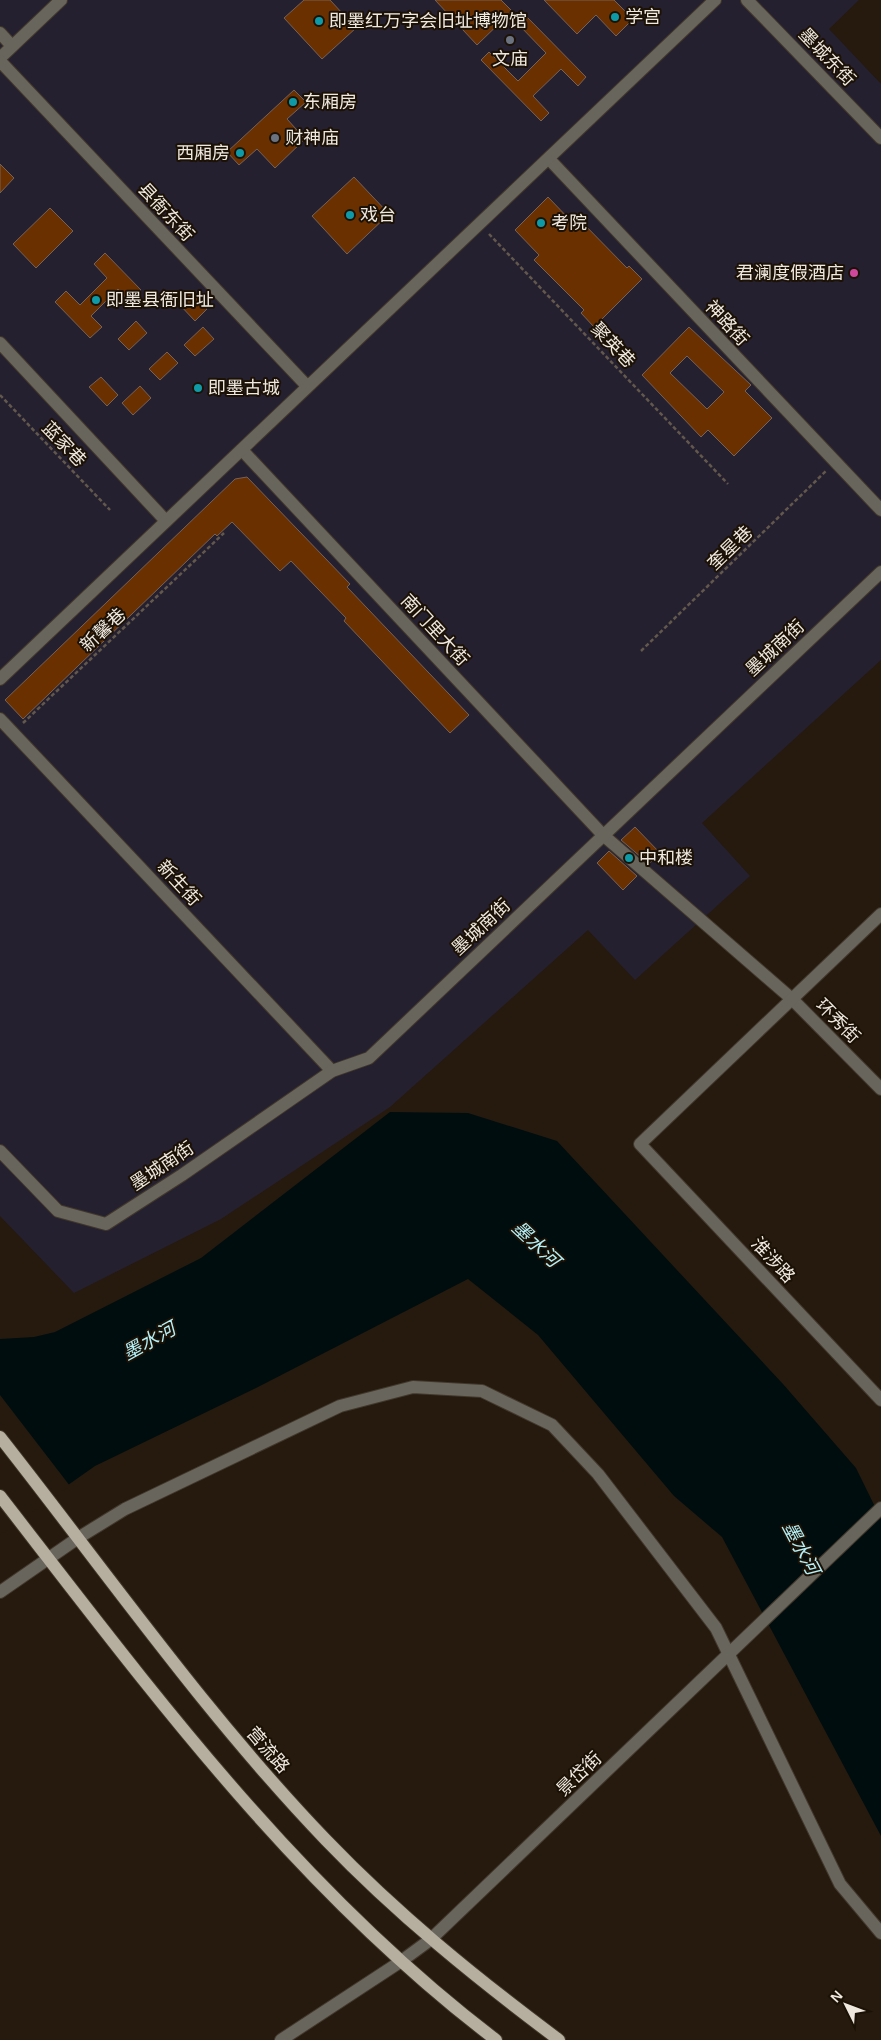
<svg xmlns="http://www.w3.org/2000/svg" width="881" height="2040" font-family="Helvetica,'Noto Sans SC',sans-serif">
  <style>
    .commercial { fill: #252030 }
    .water { fill: #000d0f }
    .pier { fill: #251a0d }
    .building { fill: #6b3000; stroke: #756258; fill-rule: evenodd }
    .lines { fill: none; stroke-linecap: round; stroke-linejoin: round }
    .minor-casing { stroke: #41372a; stroke-width: 14 }
    .major-casing { stroke: #41372a; stroke-width: 14 }
    .path { stroke: #62584c; stroke-width: 2.5; stroke-dasharray: 4 2.5; stroke-linecap: butt }
    .minor { stroke: #68655d; stroke-width: 12 }
    .major { stroke: #b6ae9e; stroke-width: 12 }
    .culture-dot { fill: #0f9aa8; stroke: #1b1105; stroke-width: 2 }
    .worship-dot { fill: #6b7280; stroke: #1b1105; stroke-width: 2 }
    .hotel-dot { fill: #d1479c; stroke: #1b1105; stroke-width: 2 }
    .labels { text-anchor: middle; dominant-baseline: central; stroke-width: 4; stroke-linejoin: round; paint-order: stroke }
    .poi-label { font-size: 18px; fill: #efe8df; stroke: #1b1105; text-anchor: start }
    .street-label { font-size: 18px; fill: #efe8df; stroke: #1b1105 }
    .water-label { font-size: 19px; font-style: italic; fill: #b4f1f9; stroke: #1b1105 }
  </style>
  <rect width="100%" height="100%" fill="#251a0d"/>
  <path class="commercial" d="M0,0H859L829,29L881,84V660L702,823L750,876L635,980L588,930L390,1107L221,1219L74,1293L0,1216Z"/>
  <path class="water" d="M390,1112L468,1113L557,1141L783,1384L856,1468L881,1519V1836L722,1537L674,1496L538,1335L468,1279L258,1387L95,1466L0,1533V1339L34,1337L55,1332L201,1258Z"/>
  <path class="pier" d="M0,1395L70,1486L0,1535Z"/>
  <g class="building">
    <path d="M304,0H330L356,28L322,59L284,18Z"/>
    <path d="M435,0H501L512,11L477,45Z"/>
    <path d="M544,0H614L633,19L616,36L596,15L577,34Z"/>
    <path d="M526,16L586,77L578,86L561,69L533,96L549,113L541,121L481,60L489,52L518,81L546,53L518,24Z"/>
    <path d="M294,90L306,102L287,119L305,139L275,168L257,149L239,165L227,152Z"/>
    <path d="M0,164L14,178L0,193Z"/>
    <path d="M354,177L389,214L347,254L312,216Z"/>
    <path d="M548,197L572,222L577,217L627,268L629,266L642,279L594,327L581,313L584,310L534,260L539,255L515,230Z"/>
    <path d="M50,208L73,231L36,268L13,244Z"/>
    <path d="M105,253L141,290L129,301L118,289L91,316L102,327L90,338L55,302L66,291L80,305L107,278L94,264Z"/>
    <path d="M190,291L207,309L195,321L178,303Z"/>
    <path d="M136,321L147,333L129,350L118,339Z"/>
    <path d="M203,327L214,339L195,356L184,345Z"/>
    <path d="M689,327L751,385L745,391L772,418L734,456L708,430L701,437L642,375ZM687,356L724,392L707,409L670,373Z"/>
    <path d="M167,352L178,363L160,380L149,369Z"/>
    <path d="M101,377L118,395L107,406L89,387Z"/>
    <path d="M140,386L151,398L133,415L122,403Z"/>
    <path d="M247,477L350,584L347,587L469,715L450,733L344,621L346,618L291,561L280,571L232,522L217,536L215,534L23,719L5,700L235,479Z"/>
    <path d="M635,827L660,853L649,864L621,840Z"/>
    <path d="M609,851L637,876L623,890L597,863Z"/>
  </g>
  <g class="lines">
    <defs>
      <g id="minor">
        <path d="M747,0L881,138"/>
        <path d="M0,33L12,46"/>
        <path d="M0,58L61,0"/>
        <path d="M0,61L307,386"/>
        <path d="M549,159L881,510"/>
        <path d="M0,343L166,521"/>
        <path d="M242,450L603,835L792,999L881,1089"/>
        <path d="M0,679L715,0"/>
        <path d="M0,719L332,1071"/>
        <path d="M881,914L640,1144L881,1400"/>
        <path d="M0,1151L58,1211L106,1224L182,1175L332,1071L369,1058L881,572"/>
        <path d="M0,1592L78,1538L125,1509L340,1406L413,1387L482,1391L552,1425L598,1474L716,1628L840,1884L881,1933"/>
        <path d="M281,2040L400,1962L430,1940L881,1508"/>
      </g>
      <g id="major">
        <path d="M0,1437C107,1573 206,1715 326,1840C397,1914 476,1978 559,2040"/>
        <path d="M0,1496C152,1692 296,1888 496,2040"/>
      </g>
    </defs>
    <use href="#minor" class="minor-casing"/>
    <use href="#major" class="major-casing"/>
    <g class="path">
      <path d="M489,234L728,484"/>
      <path d="M0,395L110,510"/>
      <path d="M641,651L827,470"/>
      <path d="M23,723L224,533"/>
    </g>
    <use href="#minor" class="minor"/>
    <use href="#major" class="major"/>
  </g>
  <g class="culture-dot">
    <circle cx="615" cy="17" r="5"/>
    <circle cx="319" cy="21" r="5"/>
    <circle cx="293" cy="102" r="5"/>
    <circle cx="240" cy="153" r="5"/>
    <circle cx="350" cy="215" r="5"/>
    <circle cx="541" cy="223" r="5"/>
    <circle cx="96" cy="300" r="5"/>
    <circle cx="198" cy="388" r="5"/>
    <circle cx="629" cy="858" r="5"/>
  </g>
  <g class="worship-dot">
    <circle cx="510" cy="40" r="5"/>
    <circle cx="275" cy="138" r="5"/>
  </g>
  <circle class="hotel-dot" cx="854" cy="273" r="5"/>
  <g class="labels">
    <g class="poi-label">
      <text x="625" y="17">学宫</text>
      <text x="329" y="21">即墨红万字会旧址博物馆</text>
      <text x="510" y="59" text-anchor="middle">文庙</text>
      <text x="303" y="102">东厢房</text>
      <text x="285" y="138">财神庙</text>
      <text x="230" y="153" text-anchor="end">西厢房</text>
      <text x="360" y="215">戏台</text>
      <text x="551" y="223">考院</text>
      <text x="844" y="273" text-anchor="end">君澜度假酒店</text>
      <text x="106" y="300">即墨县衙旧址</text>
      <text x="208" y="388">即墨古城</text>
      <text x="639" y="858">中和楼</text>
    </g>
    <g class="street-label">
      <text transform="translate(827 57) rotate(46)">墨城东街</text>
      <text transform="translate(166 212) rotate(47)">县衙东街</text>
      <text transform="translate(727 323) rotate(47)">神路街</text>
      <text transform="translate(613 345) rotate(46)">聚英巷</text>
      <text transform="translate(64 444) rotate(46)">蓝家巷</text>
      <text transform="translate(730 548) rotate(-44)">奎星巷</text>
      <text transform="translate(103 630) rotate(-43)">新馨巷</text>
      <text transform="translate(435 630) rotate(47)">南门里大街</text>
      <text transform="translate(775 648) rotate(-43)">墨城南街</text>
      <text transform="translate(179 883) rotate(47)">新生街</text>
      <text transform="translate(481 927) rotate(-43)">墨城南街</text>
      <text transform="translate(838 1021) rotate(45)">环秀街</text>
      <text transform="translate(162 1166) rotate(-34)">墨城南街</text>
      <text transform="translate(773 1260) rotate(47)">淮涉路</text>
      <text transform="translate(268 1750) rotate(49)">营流路</text>
      <text transform="translate(579 1774) rotate(-44)">景岱街</text>
    </g>
    <g class="water-label">
      <text transform="translate(536 1244) rotate(43)">墨水河</text>
      <text transform="translate(149 1341) rotate(-29)">墨水河</text>
      <text transform="translate(801 1548) rotate(62)">墨水河</text>
    </g>
  </g>
  <g transform="translate(846 2005) rotate(312)" stroke="#1b1105" stroke-width="4" paint-order="stroke">
  <path d="M0-4L9 19L0 12L-9 19Z" fill="#efe8df"/>
  <text y="-8" font-size="14" font-weight="bold" text-anchor="middle" fill="#efe8df">N</text>
  </g>
</svg>
